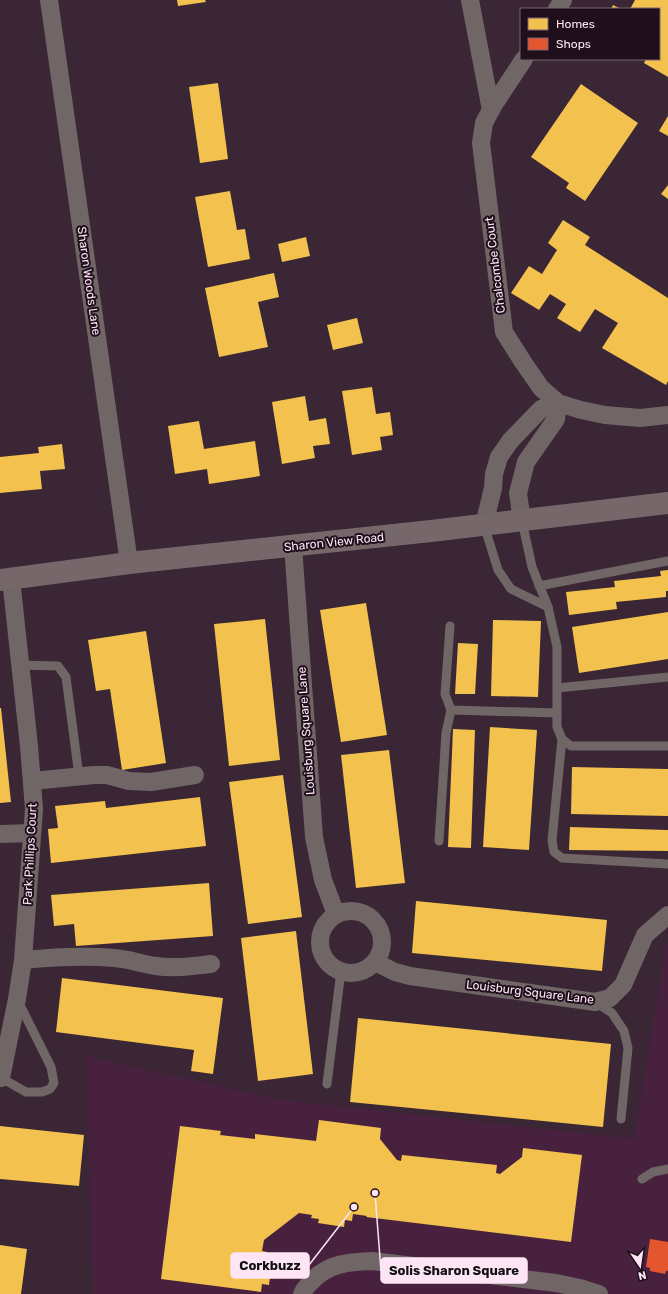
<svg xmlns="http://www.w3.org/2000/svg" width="668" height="1294" font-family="Rubik,sans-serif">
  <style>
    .built { fill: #48213f }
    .homes { fill: #f2c14e }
    .shops { fill: #e4572e }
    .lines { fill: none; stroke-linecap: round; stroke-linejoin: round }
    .lane { stroke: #706666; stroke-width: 9 }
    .street { stroke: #706666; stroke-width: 18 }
    .secondary { stroke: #75676a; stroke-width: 22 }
    .labels { text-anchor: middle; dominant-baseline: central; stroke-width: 4; stroke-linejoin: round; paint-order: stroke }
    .street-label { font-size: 12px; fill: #fee5f6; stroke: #1f0f1b }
    .leader { fill: none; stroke: #fee5f6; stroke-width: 1.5 }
    .callout-dot { fill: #fee5f6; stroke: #1f0f1b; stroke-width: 1.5 }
    .callout { fill: #fee5f6; stroke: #fee5f6; stroke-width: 1.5 }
    .callout-label { font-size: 13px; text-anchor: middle; font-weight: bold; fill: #111 }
  </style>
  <rect width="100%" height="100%" fill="#3a2635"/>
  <path class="built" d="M666,945H668V1294H93L86,1056L282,1100L634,1139Z"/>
  <g class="homes">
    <path d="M177,0H205L206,2L178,6Z"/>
    <path d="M635,0H668V77L644,63L646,59H659V9H630Z"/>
    <path d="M613,5L621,9H611Z"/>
    <path d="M218,83L228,159L200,163L189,87Z"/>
    <path d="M581,84L638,123L585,201L566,188L569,183L531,157Z"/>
    <path d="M668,116V136L659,131Z"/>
    <path d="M668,185V199L661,194Z"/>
    <path d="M230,191L237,230L245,229L250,259L208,267L195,197Z"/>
    <path d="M563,220L590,237L585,245L668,298V381L666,385L602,348L618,323L595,309L580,332L557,318L566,304L550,294L539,310L511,293L529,266L542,274L557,250L548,243Z"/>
    <path d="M306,237L310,256L282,262L278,244Z"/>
    <path d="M274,273L279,297L258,302L268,347L219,357L205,288Z"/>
    <path d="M357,318L363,343L333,350L327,325Z"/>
    <path d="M372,387L376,414L390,412L393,435L380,437L382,450L352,455L342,391Z"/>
    <path d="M305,396L309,421L326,418L330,444L313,446L315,458L282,464L272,402Z"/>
    <path d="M199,421L204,449L255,441L260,476L209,484L207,469L175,474L168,426Z"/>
    <path d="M62,444L65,469L40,471L42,489L0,493V457L39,453L38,447Z"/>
    <path d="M668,570V591H666V597L616,602L617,609L569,615L566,592L615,587L614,581L661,576L660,571Z"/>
    <path d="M366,603L387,735L341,742L320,610Z"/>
    <path d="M668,612V659L579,673L572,627Z"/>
    <path d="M265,619L280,760L229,766L214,624Z"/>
    <path d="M493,620L541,621L538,697L491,696Z"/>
    <path d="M146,631L166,763L122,770L110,689L96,691L88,640Z"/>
    <path d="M458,643L478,644L475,694H455Z"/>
    <path d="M0,708H1L11,802L0,803Z"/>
    <path d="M490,727L537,730L529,850L483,847Z"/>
    <path d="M453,729L475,730L471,848L448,847Z"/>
    <path d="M389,750L405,883L356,888L341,755Z"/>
    <path d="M572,767L668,769V816L571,814Z"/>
    <path d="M283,775L302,917L248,924L229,782Z"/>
    <path d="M200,797L206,846L51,863L48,829L58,828L55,806L105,801L106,808Z"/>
    <path d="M570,827L668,830V851L569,850Z"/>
    <path d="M209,883L213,936L76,946L74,924L54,926L51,895Z"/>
    <path d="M416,901L607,920L602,971L412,953Z"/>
    <path d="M296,931L313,1074L258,1081L241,938Z"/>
    <path d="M62,978L223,998L213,1074L191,1071L194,1050L56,1032Z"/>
    <path d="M358,1018L611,1044L603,1127L350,1102Z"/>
    <path d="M319,1120L381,1128L380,1139L397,1160L401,1161L402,1155L497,1165L496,1173L500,1174L522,1157L523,1148L582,1155L571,1242L366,1217L367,1216L353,1214L352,1221L345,1220L344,1227L318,1223L319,1219L311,1218L312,1215L299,1213L264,1240L262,1251L267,1252L266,1260H272L269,1285L262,1284L261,1292L161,1279L180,1126L221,1131L220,1135L255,1139V1134L316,1141Z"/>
    <path d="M0,1126L84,1135L79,1186L0,1179Z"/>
    <path d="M0,1245L27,1249L21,1294H0Z"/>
  </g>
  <path class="shops" d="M650,1239L668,1242V1271H666L665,1274L650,1271V1268L646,1267Z"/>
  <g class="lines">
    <g class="lane">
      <path d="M484,525L498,570L511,589L548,607L532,567L522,521"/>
      <path d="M539,586L668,561"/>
      <path d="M548,607L557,647V727L562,739L571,746H668"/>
      <path d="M20,665L58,666L66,677L79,776"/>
      <path d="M557,688L668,677"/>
      <path d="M451,710L557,713"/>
      <path d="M562,739L552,840L554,852L562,858L668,864"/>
      <path d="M439,841L446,733L451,710L445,694L450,626"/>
      <path d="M595,1002L612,1013L624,1031L628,1048L621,1119"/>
      <path d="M1,1078L26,1092H42L50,1089L54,1083L51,1067L19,1003"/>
      <path d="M327,1084L341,971"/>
      <path d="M642,1179L653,1172L668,1169"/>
    </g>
    <g class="street">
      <path d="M49,0L129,563"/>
      <path d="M470,0L491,110"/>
      <path d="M557,9L563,0"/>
      <path d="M524,59L493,106L484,123L481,143L504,332L523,362L541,388L558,403L581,410L605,415L640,418L668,415"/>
      <path d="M484,525L493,488L494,474L499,457L511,440L541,409L558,403L556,419L526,462L518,493L522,521"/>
      <path d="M293,546L314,837L323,880L336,914"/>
      <path d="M32,781L94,775H107L129,781L151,782L195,775"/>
      <path d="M0,834L32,833"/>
      <circle cx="351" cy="942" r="31"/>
      <path d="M23,960C54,957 84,955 114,958C129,959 142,964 156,966C174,969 193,966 211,964"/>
      <path d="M375,962L395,972L410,976L595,1002L610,998L623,985L645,935L668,915"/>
      <path d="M0,1078H1L17,999L23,960L34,809L29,746L11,579"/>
      <path d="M302,1294C304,1289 307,1286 311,1282C328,1263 349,1262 372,1261L556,1283L580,1288L599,1294"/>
    </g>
    <path class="secondary" d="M0,580L129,563L431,531L668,503"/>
  </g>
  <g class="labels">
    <g class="street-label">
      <text transform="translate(495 265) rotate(-97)">Chalcombe Court</text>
      <text transform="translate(89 281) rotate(82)">Sharon Woods Lane</text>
      <text transform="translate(334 542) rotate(-6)">Sharon View Road</text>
      <text transform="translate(306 731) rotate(-94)">Louisburg Square Lane</text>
      <text transform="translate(30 854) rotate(-87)">Park Phillips Court</text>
      <text transform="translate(530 992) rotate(7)">Louisburg Square Lane</text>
    </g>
  </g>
  <path class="leader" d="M354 1207L309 1265M375 1193L381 1271"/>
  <g class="callout-dot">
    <circle cx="354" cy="1207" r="4"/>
    <circle cx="375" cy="1193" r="4"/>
  </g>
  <g class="callout">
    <rect x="231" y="1253" width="78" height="25" rx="4"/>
    <rect x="381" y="1258" width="146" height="25" rx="4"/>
  </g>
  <g class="callout-label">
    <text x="270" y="1270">Corkbuzz</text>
    <text x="454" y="1275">Solis Sharon Square</text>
  </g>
  <rect x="520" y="8" width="140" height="52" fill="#1f0f1b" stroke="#786573"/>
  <rect x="528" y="18" width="20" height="12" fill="#f2c14e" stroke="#786573"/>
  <text x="556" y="28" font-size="12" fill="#fee5f6">Homes</text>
  <rect x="528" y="38" width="20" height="12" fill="#e4572e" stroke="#786573"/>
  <text x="556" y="48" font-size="12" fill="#fee5f6">Shops</text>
  <g transform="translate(640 1266) rotate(167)" stroke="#1f0f1b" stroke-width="3" paint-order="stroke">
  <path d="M0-3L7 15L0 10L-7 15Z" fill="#fee5f6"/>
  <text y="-6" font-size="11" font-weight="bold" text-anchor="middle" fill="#fee5f6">N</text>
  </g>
</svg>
